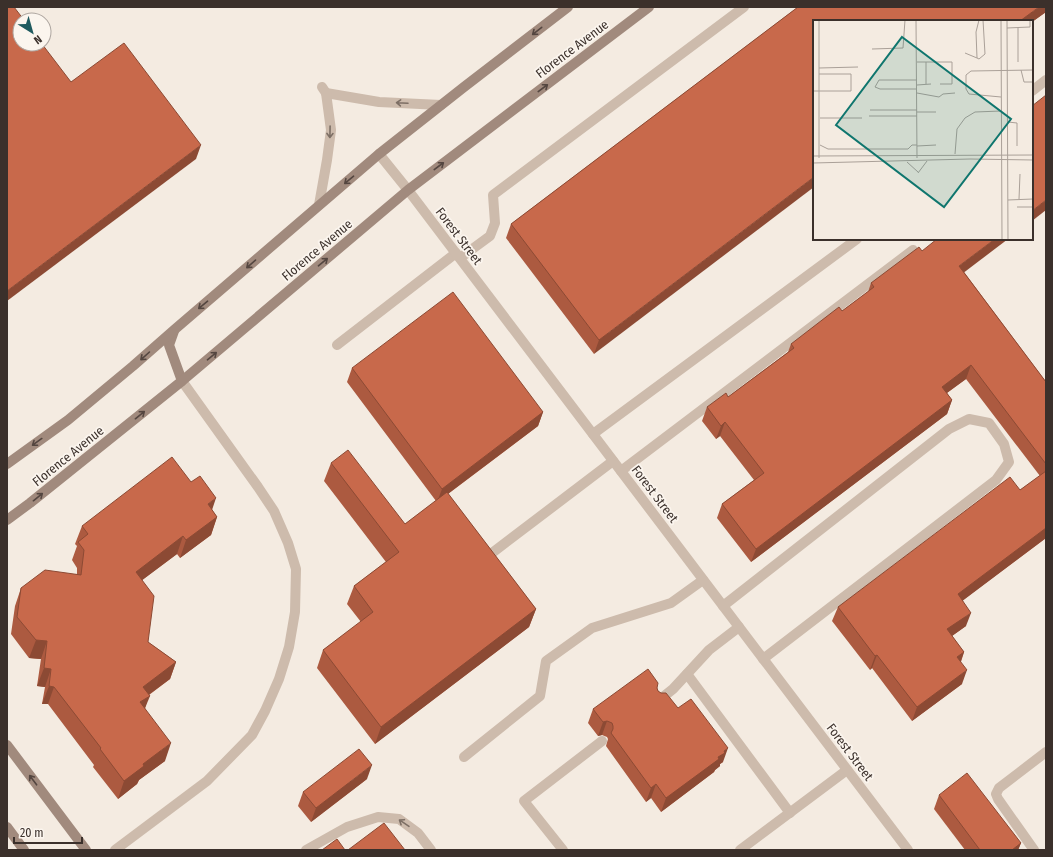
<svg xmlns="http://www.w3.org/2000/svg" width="1053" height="857" font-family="'Fira Sans Condensed',sans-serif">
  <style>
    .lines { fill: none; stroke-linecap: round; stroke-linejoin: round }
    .lane { stroke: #cdbbac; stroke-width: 10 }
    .street { stroke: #cdbbac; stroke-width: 10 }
    .secondary { stroke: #a18a7d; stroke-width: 10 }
    .wall { fill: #ac5a40 }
    .shaded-wall { fill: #8c4a34 }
    .building { fill: #c8694b; stroke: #8c4a34 }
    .oneway { stroke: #544640 }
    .oneway2 { stroke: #7d6f65 }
    .labels { text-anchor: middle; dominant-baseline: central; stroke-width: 3.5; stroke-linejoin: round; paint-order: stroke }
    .street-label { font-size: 13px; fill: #3b302b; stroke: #fbf5ee }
    .inset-road { fill: none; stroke: #aaa098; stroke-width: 1 }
    .view { fill: #0f766e; fill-opacity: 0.15; stroke: #0f766e; stroke-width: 2 }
    .inset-edge { fill: none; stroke: #3b302b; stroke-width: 2 }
  </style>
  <rect width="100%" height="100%" fill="#f4ebe1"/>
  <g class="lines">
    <g class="lane">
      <path d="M1032,91L1046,80"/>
      <path d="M326,93L379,102L441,105"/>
      <path d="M319,205L327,160L331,130L326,93L322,87"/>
      <path d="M460,258L490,236L495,223L493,195L744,7"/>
      <path d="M337,345L456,253"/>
      <path d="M593,434L857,239"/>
      <path d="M621,471L913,250"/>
      <path d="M492,553L613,461"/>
      <path d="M723,606L949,429L969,419L989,423L1004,444L1009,462L996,480L763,659"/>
      <path d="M687,674L790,813"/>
      <path d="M658,701L673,689L709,650L739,627"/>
      <path d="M464,757L540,696L546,661L592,628L671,603L703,580"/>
      <path d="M115,850L207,781L252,735L265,711L279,679L289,647L295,612L296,569L288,543L274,511L258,487L182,381"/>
      <path d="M306,850L347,827L378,817L399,819L418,833L431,850"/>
      <path d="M563,850L524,801L602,741"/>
      <path d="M740,850L847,770"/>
      <path d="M1034,850L998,799L996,794L999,788L1046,752"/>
    </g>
    <path class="street" d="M379,154L408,190L908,850"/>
    <g class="secondary">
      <path d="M174,331L169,345L182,381"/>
      <path d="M7,464L68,420L133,366L174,330L379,154L464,87L568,7"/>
      <path d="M7,520L30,503L182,381L408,190L649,7"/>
      <path d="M7,745L86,850"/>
      <path d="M7,827L24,850"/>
    </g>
  </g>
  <g class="wall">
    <path d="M798,7L1046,12L1032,22V21H814L594,354L506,238L511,224Z"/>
    <path d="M922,251L964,272L1046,382V538L963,600L966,626L952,636L964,652L961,662L962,684L912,721L872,668L870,670L832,621L838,607L1020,490L1040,476L966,379L947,393L952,400L947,414L751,562L717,518L722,504L754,480L720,436L716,439L702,421L707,407L728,397L788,352L791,344L842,311L868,292L871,283Z"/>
    <path d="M352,368L543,412L538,426L448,494L536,609L529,627L375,744L317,668L323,650L361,622L347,604L354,586L386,562L324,481L331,463L405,524L436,501L347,382Z"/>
    <path d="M212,510L217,517L211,535L180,558L177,554L142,580L148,642L176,662L170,679L149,695L145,708L165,761L139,780L137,784L118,799L93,767L94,765L48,704H42L45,687L37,686L41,659L29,658L11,634L15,606L21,588L77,574V568L72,560L77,546L75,544L82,526Z"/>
    <path d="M657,688L658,691L678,708L723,762L720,764V766L715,770L714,772L661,812L651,798L646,802L606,746L608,739L607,737L602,735L598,736L588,723L593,709Z"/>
    <path d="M367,779L311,822L298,806L303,792Z"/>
    <path d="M939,795L1021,843L1018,850H965L934,809Z"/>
  </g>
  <g class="shaded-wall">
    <path d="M1039,7H1046V12L1032,22V21H1020Z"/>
    <path d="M201,145L196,159L7,301V291Z"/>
    <path d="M814,177V187L594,354L599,340Z"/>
    <path d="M1046,200V210L1032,221V211Z"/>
    <path d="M995,239H1008L954,280L959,266Z"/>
    <path d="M971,365L966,379L937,400L942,387Z"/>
    <path d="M952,400L947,414L751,562L756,549Z"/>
    <path d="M543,412L538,426L437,502L442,489Z"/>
    <path d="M725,422L720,436L716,439L721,426Z"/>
    <path d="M216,498L210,516L208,504Z"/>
    <path d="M217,517L211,535L180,558L186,540Z"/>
    <path d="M1046,528V538L953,608L958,594Z"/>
    <path d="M183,536L177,554L129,590L136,572Z"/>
    <path d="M536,609L529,627L375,744L381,727Z"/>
    <path d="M971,613L966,626L942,643L947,629Z"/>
    <path d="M36,640L47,641L41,659L29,658Z"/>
    <path d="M964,652L959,666L957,657Z"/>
    <path d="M877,655L872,668L870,670L875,656Z"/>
    <path d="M176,662L170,679L136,704L143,687Z"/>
    <path d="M44,668L51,669L45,687L37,686Z"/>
    <path d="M967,670L962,684L912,721L917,707Z"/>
    <path d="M49,686L54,687L48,704H42Z"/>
    <path d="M150,696L143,713L140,702Z"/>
    <path d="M607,721L602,735L598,736L603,722Z"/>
    <path d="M171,743L165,761L139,780L137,784L118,799L124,781L143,764Z"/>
    <path d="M728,748L723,762L720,764V766L715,770L714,772L661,812L666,798L718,757L724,751Z"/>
    <path d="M372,765L367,779L311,822L316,808Z"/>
    <path d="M656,784L651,798L646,802L651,788Z"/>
    <path d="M1021,843L1018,850H1012Z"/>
  </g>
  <g class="building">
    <path d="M7,7H14L24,20H20V44H42L71,82L124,43L201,145L7,291Z"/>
    <path d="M798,7H1039L1020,21H814V177L599,340L511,224Z"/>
    <path d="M1046,95V200L1032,211V106Z"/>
    <path d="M937,239H995L959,266L1046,382V464L971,365L942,387L952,400L756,549L722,504L764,473L725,422L721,426L707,407L726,393L728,397L794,348L791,344L839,307L842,311L874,287L871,283L919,247L922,251Z"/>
    <path d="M453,292L543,412L442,489L352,368Z"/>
    <path d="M348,450L405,524L447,492L536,609L381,727L323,650L373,612L354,586L399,552L331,463Z"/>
    <path d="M172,457L191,482L200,476L216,498L208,504L217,517L186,540L183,536L136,572L154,596L148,642L176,662L143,687L150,696L140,702L171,743L143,764L144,766L124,781L100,749L101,748L54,687L49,686L51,669L44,668L47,641L36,640L17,617L21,588L45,570L81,575L84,550L78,542L88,534L82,526Z"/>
    <path d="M1046,471V528L958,594L971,613L947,629L964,652L957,657L967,670L917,707L877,655L875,656L838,607L1010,477L1020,490Z"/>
    <path d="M648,669L658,683L657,688L658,691L661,693H666L678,708L691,699L728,748L724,751L725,753L718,757L719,759L666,798L656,784L651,788L611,733L613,729V726L612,723L607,721L603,722L593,709Z"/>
    <path d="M359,749L372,765L316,808L303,792Z"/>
    <path d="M967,773L1021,843L1012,850H980L939,795Z"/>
    <path d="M384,823L405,850H348Z"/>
    <path d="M337,839L345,850H322Z"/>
  </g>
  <defs><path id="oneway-shaft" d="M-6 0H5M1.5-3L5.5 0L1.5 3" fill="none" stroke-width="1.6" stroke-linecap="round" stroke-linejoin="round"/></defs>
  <g class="oneway">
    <use href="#oneway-shaft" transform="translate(537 31) rotate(142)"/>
    <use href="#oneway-shaft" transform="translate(543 88) rotate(-37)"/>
    <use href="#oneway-shaft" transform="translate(439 166) rotate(-37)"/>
    <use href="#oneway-shaft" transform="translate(349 180) rotate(140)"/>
    <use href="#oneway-shaft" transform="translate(323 262) rotate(-40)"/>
    <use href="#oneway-shaft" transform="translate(251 264) rotate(139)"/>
    <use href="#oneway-shaft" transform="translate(203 305) rotate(140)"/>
    <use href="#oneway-shaft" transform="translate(145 356) rotate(138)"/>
    <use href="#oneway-shaft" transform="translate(212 356) rotate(-40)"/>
    <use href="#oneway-shaft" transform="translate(140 415) rotate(-39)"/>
    <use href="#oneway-shaft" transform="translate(37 442) rotate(144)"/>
    <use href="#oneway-shaft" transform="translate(38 497) rotate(-39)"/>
    <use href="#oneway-shaft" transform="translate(33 780) rotate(-127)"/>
  </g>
  <g class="oneway2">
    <use href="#oneway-shaft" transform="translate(402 103) rotate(-177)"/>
    <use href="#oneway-shaft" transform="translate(330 132) rotate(91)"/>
    <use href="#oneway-shaft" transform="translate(404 823) rotate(-146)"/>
  </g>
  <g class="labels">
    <g class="street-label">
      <text transform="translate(572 49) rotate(-37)">Florence Avenue</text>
      <text transform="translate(459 236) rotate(53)">Forest Street</text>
      <text transform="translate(317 250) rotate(-40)">Florence Avenue</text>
      <text transform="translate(68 456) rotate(-39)">Florence Avenue</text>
      <text transform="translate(655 494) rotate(53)">Forest Street</text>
      <text transform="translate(850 752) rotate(53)">Forest Street</text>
    </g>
  </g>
  <g transform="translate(813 20)">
    <rect width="220" height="220" fill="#f4ebe1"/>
    <path class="inset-road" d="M6,0V138M103,0L104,138M166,0L163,12L164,38L166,39L172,34L170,0M188,0L189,220M194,0L195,220M194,8L217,7V0M205,8V42M59,29L90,28L92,0M152,33L164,38M104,42H139V64H127M6,48L45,47M208,50L211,62H220M104,60H66L62,67L67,69H104M113,64V42M104,65L118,64M0,71H38V54H6M104,73L126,77L130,74L142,73M188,77L156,74L153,69V55L158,51L220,50M57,90H104M104,92H123M56,96H104M7,98H49M195,102L204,103V126M7,125L15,129H95L99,125H104M104,126L123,125M142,134L144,109L152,98L162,92L188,91M0,136L220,135M94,142L105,152M0,143L157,139L220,140M105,153L114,141M206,179L207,154M195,180L220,179M204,187H220"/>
    <path class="view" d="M89,17L198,99L131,187L23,105Z"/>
    <rect width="220" height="220" class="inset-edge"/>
  </g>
  <rect width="1053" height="857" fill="none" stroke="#3b302b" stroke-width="16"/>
  <g transform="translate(32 32) rotate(143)"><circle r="19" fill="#fbf5ee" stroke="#aea6a0"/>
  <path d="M0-3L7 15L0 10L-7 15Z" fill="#1f5a5e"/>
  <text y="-6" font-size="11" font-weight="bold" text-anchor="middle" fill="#3b302b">N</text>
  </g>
  <path d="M14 837v6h68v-6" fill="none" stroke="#3b302b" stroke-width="2"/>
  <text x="20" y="837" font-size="12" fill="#3b302b" stroke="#fbf5ee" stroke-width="3" paint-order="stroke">20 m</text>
</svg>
